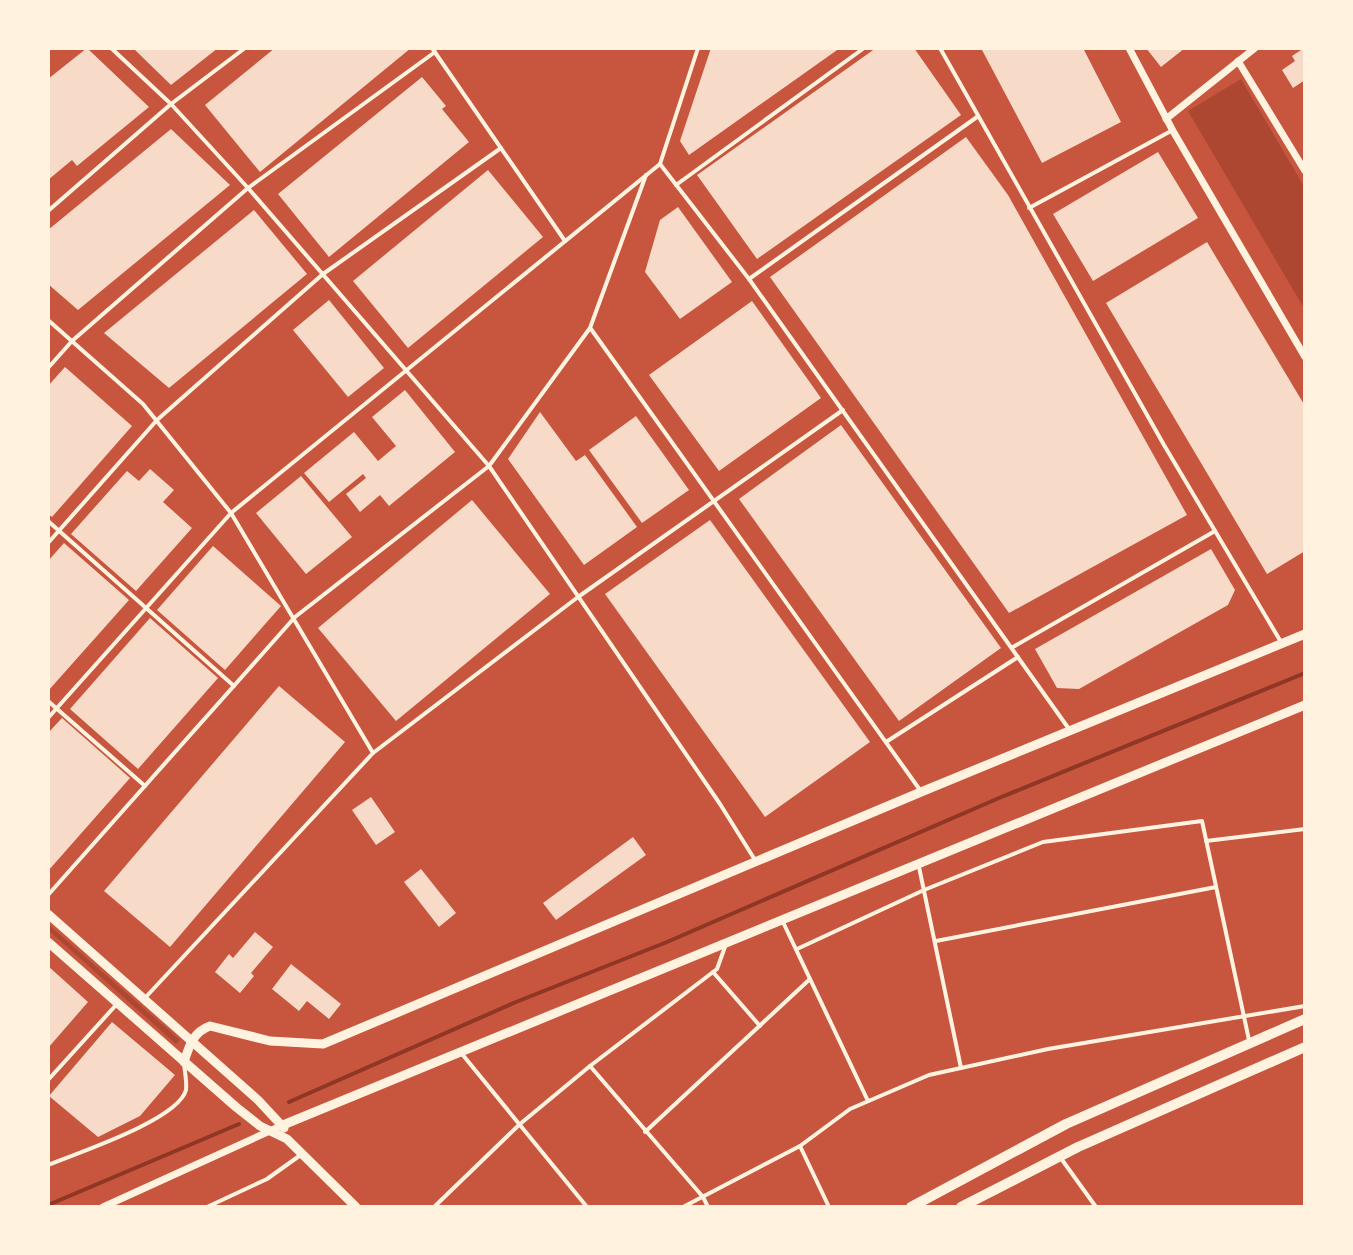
<svg xmlns="http://www.w3.org/2000/svg" width="1353" height="1255" font-family="Rubik,sans-serif">
  <style>
    .green { fill: #ae4732 }
    .lines { fill: none; stroke-linecap: round; stroke-linejoin: round }
    .stream { stroke: #8f3625; stroke-width: 4 }
    .building { fill: #f7dbc8 }
    .service { stroke: #fff3e0; stroke-width: 4 }
    .minor { stroke: #fff3e0; stroke-width: 7 }
    .tertiary { stroke: #fff3e0; stroke-width: 9 }
    .secondary { stroke: #fff3e0; stroke-width: 10 }
  </style>
  <rect width="100%" height="100%" fill="#c8553d"/>
  <g class="green">
    <path d="M1241,79L1305,188V310L1188,111Z"/>
    <path d="M49,925L180,1040L176,1044L48,930Z"/>
  </g>
  <g class="lines">
    <g class="stream">
      <path d="M289,1102L516,1002L667,942L999,798L1305,673"/>
      <path d="M48,1205L239,1124"/>
    </g>
  </g>
  <g class="building">
    <path d="M87,48L149,107L77,166L72,160L48,180V79Z"/>
    <path d="M133,48H218L171,85Z"/>
    <path d="M275,48H411L260,172L205,105Z"/>
    <path d="M711,48H840L689,155L680,141Z"/>
    <path d="M876,48H914L961,115L757,259L697,175Z"/>
    <path d="M981,48H1083L1121,122L1042,163Z"/>
    <path d="M1146,48H1185L1161,67Z"/>
    <path d="M1304,48L1305,80L1293,88L1282,70L1295,61L1292,56Z"/>
    <path d="M422,77L446,106L442,109L469,142L329,257L278,194Z"/>
    <path d="M171,129L230,185L78,310L48,284V230Z"/>
    <path d="M966,137L1008,195L1187,515L1009,613L770,277Z"/>
    <path d="M1158,152L1198,218L1093,281L1053,214Z"/>
    <path d="M488,170L543,237L408,348L353,281Z"/>
    <path d="M678,207L732,282L680,319L645,272L660,220Z"/>
    <path d="M254,210L307,274L169,388L104,333Z"/>
    <path d="M1207,242L1305,406V551L1267,574L1106,303Z"/>
    <path d="M329,300L384,368L348,397L293,330Z"/>
    <path d="M752,301L821,398L719,471L649,375Z"/>
    <path d="M65,367L132,426L52,517L48,514V386Z"/>
    <path d="M405,390L455,452L389,506L380,495L360,512L346,494L366,478L363,474L329,502L304,473L354,432L378,461L396,446L372,417Z"/>
    <path d="M540,412L576,461L585,455L637,527L584,565L508,459Z"/>
    <path d="M636,416L689,490L642,523L589,450Z"/>
    <path d="M841,425L1001,648L899,721L739,499Z"/>
    <path d="M150,469L174,490L163,502L192,528L136,591L71,534L127,471L139,481Z"/>
    <path d="M301,476L352,537L306,574L256,513Z"/>
    <path d="M472,500L550,594L396,721L318,628Z"/>
    <path d="M710,520L870,742L765,817L605,594Z"/>
    <path d="M64,543L129,600L48,691V561Z"/>
    <path d="M213,546L281,606L225,670L157,610Z"/>
    <path d="M1211,549L1235,590L1228,605L1079,689L1057,688L1035,649Z"/>
    <path d="M150,618L218,678L138,769L70,709Z"/>
    <path d="M279,686L345,742L170,947L104,891Z"/>
    <path d="M62,718L130,778L48,871V733Z"/>
    <path d="M371,797L395,832L376,845L352,810Z"/>
    <path d="M633,837L646,855L556,920L543,903Z"/>
    <path d="M421,869L456,913L439,927L404,882Z"/>
    <path d="M255,932L273,947L251,973L254,976L240,993L215,972L229,954L233,958Z"/>
    <path d="M291,964L341,1004L329,1019L307,1001L299,1011L272,989Z"/>
    <path d="M48,966L88,1002L48,1048Z"/>
    <path d="M112,1022L175,1075L140,1116L98,1137L49,1096Z"/>
  </g>
  <g class="lines">
    <g class="service">
      <path d="M111,48L171,104L248,188L489,466L720,804L755,860"/>
      <path d="M432,48L565,241"/>
      <path d="M940,48L1164,445L1281,642"/>
      <path d="M48,49L50,48"/>
      <path d="M660,164L749,279L1069,729"/>
      <path d="M676,185L864,48"/>
      <path d="M1029,208L1171,131"/>
      <path d="M48,211L171,104L245,48"/>
      <path d="M749,279L977,117"/>
      <path d="M48,320L143,404L231,513L373,753L144,999"/>
      <path d="M591,329L920,790"/>
      <path d="M48,368L72,341L248,188L435,52"/>
      <path d="M48,521L234,686"/>
      <path d="M48,543L157,420L323,274L501,148"/>
      <path d="M1013,647L1215,531"/>
      <path d="M48,701L145,786"/>
      <path d="M48,718L231,513L660,164L698,48"/>
      <path d="M886,742L1018,657"/>
      <path d="M373,753L578,597L843,410"/>
      <path d="M1206,841L1305,829"/>
      <path d="M919,867L961,1068"/>
      <path d="M48,895L295,617L489,466L590,328L646,175"/>
      <path d="M782,920L868,1101"/>
      <path d="M936,941L1216,887"/>
      <path d="M797,949L924,890L1043,842L1202,821L1249,1040"/>
      <path d="M713,972L760,1026"/>
      <path d="M462,1054L587,1207"/>
      <path d="M590,1066L703,1197L708,1207"/>
      <path d="M48,1080L116,1005"/>
      <path d="M645,1132L810,979"/>
      <path d="M800,1146L829,1207"/>
      <path d="M1060,1157L1096,1207"/>
      <path d="M48,1165C77,1153 178,1120 186,1090C187,1083 185,1072 184,1064"/>
      <path d="M207,1207L267,1179L302,1154"/>
      <path d="M434,1207L520,1124L590,1066L717,969L726,944"/>
      <path d="M683,1207L800,1146L850,1109L929,1075L1048,1049L1305,1006"/>
    </g>
    <g class="minor">
      <path d="M1129,48L1173,131L1305,357"/>
      <path d="M1238,61L1305,171"/>
      <path d="M1166,119L1255,48"/>
      <path d="M103,1207L283,1125"/>
    </g>
    <g class="tertiary">
      <path d="M48,914L258,1100L284,1128"/>
      <path d="M48,942L236,1107L260,1126L287,1139L356,1207"/>
      <path d="M184,1062C189,1046 193,1032 210,1026L270,1041L323,1044L921,792L1305,634"/>
      <path d="M283,1125L1305,705"/>
    </g>
    <g class="secondary">
      <path d="M911,1207L1066,1124L1305,1019"/>
      <path d="M961,1207L1078,1147L1305,1047"/>
    </g>
  </g>
  <rect width="1353" height="1255" fill="none" stroke="#fff3e0" stroke-width="100"/>
</svg>
